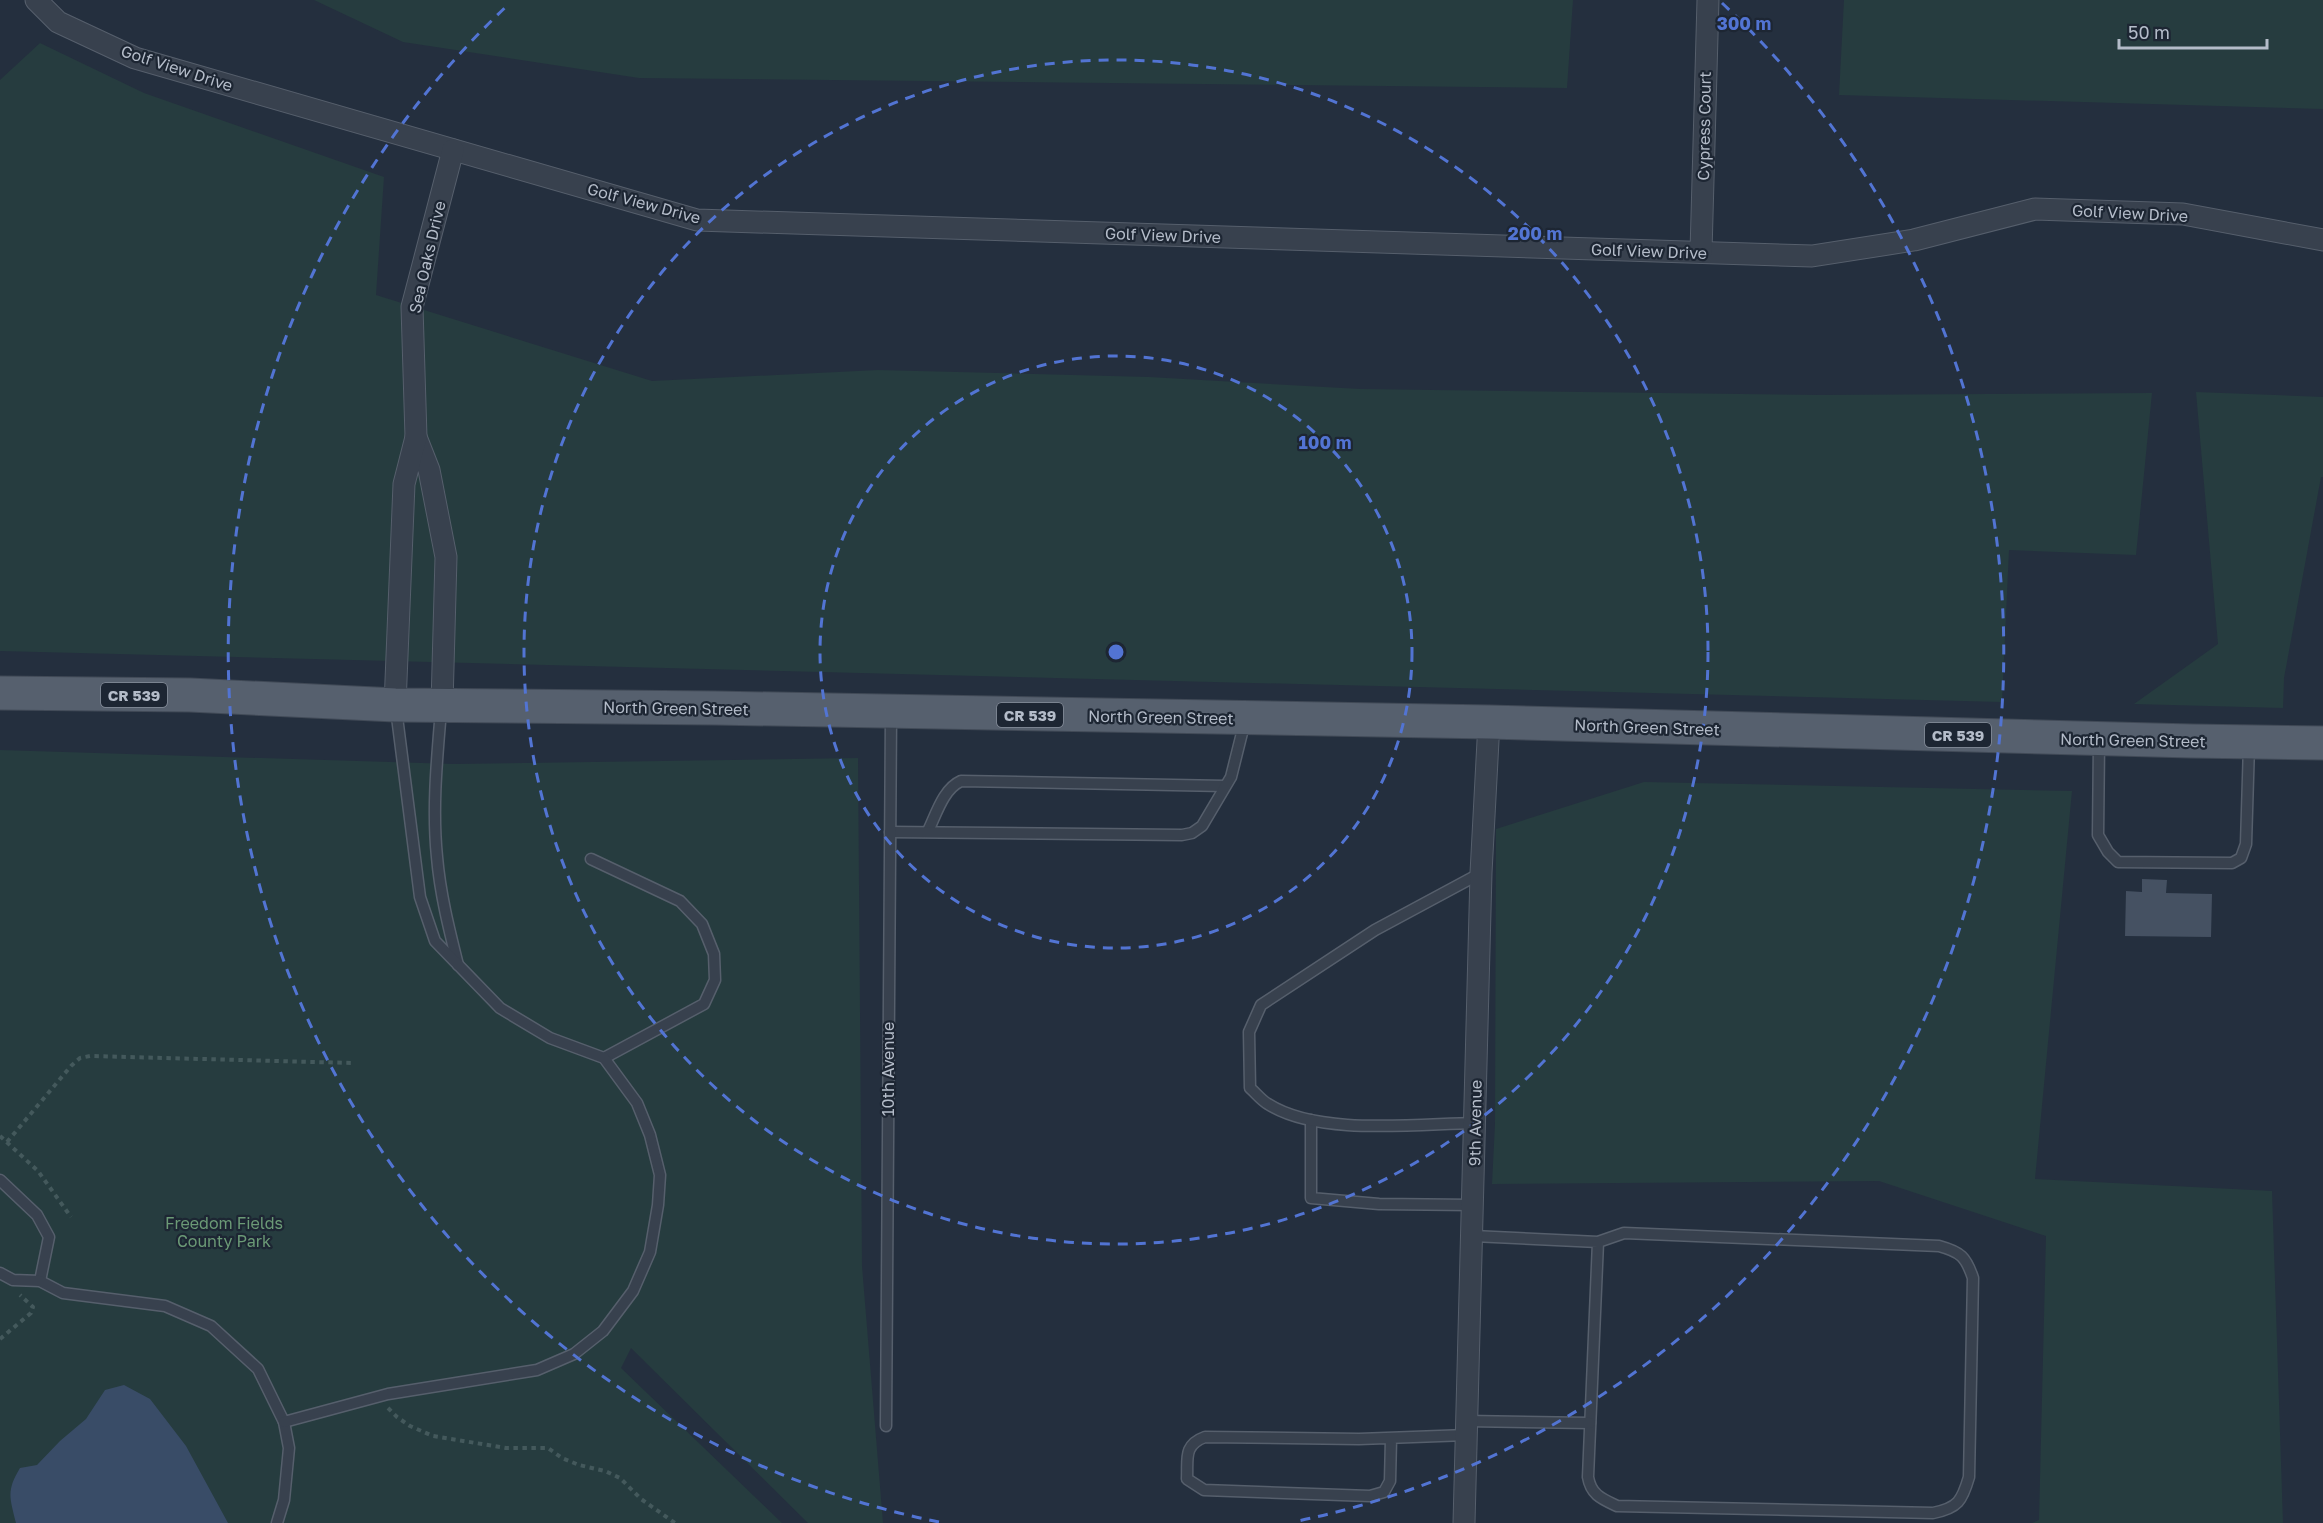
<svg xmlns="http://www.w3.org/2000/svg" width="2323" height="1523" font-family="'Golos Text',sans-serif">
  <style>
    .green { fill: #263c3f }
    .water { fill: #394c67 }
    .building { fill: #455162 }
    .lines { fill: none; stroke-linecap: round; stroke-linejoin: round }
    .service-casing { stroke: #565f6c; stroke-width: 13 }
    .minor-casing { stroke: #565f6c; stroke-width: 23 }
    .primary-casing { stroke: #414a57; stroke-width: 35 }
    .path { stroke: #44595c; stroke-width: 4; stroke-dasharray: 4.5 4.5; stroke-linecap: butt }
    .service { stroke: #38414e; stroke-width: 10 }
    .minor { stroke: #38414e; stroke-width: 21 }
    .primary { stroke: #56606e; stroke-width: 33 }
    .ring { fill: none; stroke: #5274d3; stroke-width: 3; stroke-dasharray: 10 8 }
    .labels { text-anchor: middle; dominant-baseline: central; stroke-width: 4.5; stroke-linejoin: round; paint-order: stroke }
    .shield { fill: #1d2633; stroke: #878f9c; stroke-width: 1.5 }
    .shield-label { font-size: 15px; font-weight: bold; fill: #b4bcc9 }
    .street-label { font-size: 16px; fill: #b4bcc9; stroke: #1d2633 }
    .park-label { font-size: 16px; fill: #6b9a76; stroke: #1d2633 }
    .centre { fill: #5274d3; stroke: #1d2633; stroke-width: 3 }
    .ring-label { font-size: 18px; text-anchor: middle; font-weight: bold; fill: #5274d3; stroke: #1d2633; stroke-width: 4.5; stroke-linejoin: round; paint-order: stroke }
  </style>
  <rect width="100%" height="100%" fill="#242f3e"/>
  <g class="green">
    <path d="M314,0H1573L1567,88L639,78L403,42Z"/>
    <path d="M1844,0H2323V109L1839,95Z"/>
    <path d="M40,43L144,93L384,177L376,295L652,381L878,370L1149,377L1360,389L1820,395L2152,393L2136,555L2009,550L2002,702L0,651V80Z"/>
    <path d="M2196,392L2323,397V477H2321L2284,678L2283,708L2134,704L2218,644Z"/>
    <path d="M0,750L454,764L858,758L862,1266L883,1523H808L631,1348L621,1368L782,1523H0Z"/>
    <path d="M1644,782L2072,791L2035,1179L2272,1191L2283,1523H2032L2039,1520L2046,1236L1879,1181L1492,1184L1495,1124L1496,829Z"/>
  </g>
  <path class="water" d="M124,1385L150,1399L186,1446L228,1523H16C10,1498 6,1491 20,1468L37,1465L60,1441L86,1419L105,1390Z"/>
  <path class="building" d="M2142,879L2167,880L2166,893L2212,894L2211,937L2125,936L2126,891L2142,892Z"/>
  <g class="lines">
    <defs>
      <g id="service">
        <path d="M441,710C437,759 432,808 437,857C440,893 449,929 458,965"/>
        <path d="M2099,743L2098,835L2108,852L2118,862L2232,863L2241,858L2246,844L2249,745"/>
        <path d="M928,831C936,815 943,789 961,781L1225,786"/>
        <path d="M890,832L1182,835L1192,833L1202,826L1231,777L1245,721"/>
        <path d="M591,859L680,901L702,924L714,954L715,980L704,1004L604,1058"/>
        <path d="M1311,1120V1198L1379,1204L1473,1205"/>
        <path d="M1474,1123C1415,1124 1318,1136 1268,1104C1261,1100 1256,1093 1250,1088L1249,1032L1261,1005L1375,930L1481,873"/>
        <path d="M0,1180L37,1215L49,1237L40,1281"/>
        <path d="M1473,1236L1598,1242L1624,1233L1939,1246C1961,1252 1966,1257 1973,1278L1969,1477C1962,1501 1958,1508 1933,1513L1617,1506C1602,1499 1591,1495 1588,1477L1598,1242"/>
        <path d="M0,1273L13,1280L40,1281L63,1293L165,1306L211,1326L258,1369L284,1422L289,1448L284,1500L277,1523"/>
        <path d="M1467,1421L1590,1423"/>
        <path d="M284,1422L388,1394L537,1370L574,1354L603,1331L633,1291L650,1252L658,1205L660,1175L650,1135L637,1103L604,1058L550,1038L500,1008L435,941L420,897L396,709"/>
        <path d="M886,1426L891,716"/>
        <path d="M1391,1439L1390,1481L1384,1492L1370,1496L1204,1490L1187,1479C1188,1459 1183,1445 1205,1437L1359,1439L1467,1435"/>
      </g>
      <g id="minor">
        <path d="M36,0L58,22L135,58L697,220L1812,256L1914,240L2035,209L2183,214L2323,240"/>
        <path d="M1701,252L1708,0"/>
        <path d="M416,437L429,470L446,557L442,704"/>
        <path d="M395,705L404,484L416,437L412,307L453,150"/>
        <path d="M1464,1523L1481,873L1489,722"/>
      </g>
      <path id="primary" d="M0,693L190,695L395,705L715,708L1489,722L2191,741L2323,743"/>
    </defs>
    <use href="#service" class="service-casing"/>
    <use href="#minor" class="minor-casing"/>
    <use href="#primary" class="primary-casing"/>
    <g class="path">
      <path d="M0,1136L38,1171L71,1217"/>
      <path d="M7,1142L71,1066L80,1058L90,1056L352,1063"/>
      <path d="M0,1339L31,1313L33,1307L20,1295"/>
      <path d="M388,1408L397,1417L410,1426L433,1436L506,1448H548L562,1458L579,1465L605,1471L620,1478L641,1499L675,1523"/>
    </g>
    <use href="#service" class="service"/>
    <use href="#minor" class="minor"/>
    <use href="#primary" class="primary"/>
  </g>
  <g class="ring">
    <circle cx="1116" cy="652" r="296"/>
    <circle cx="1116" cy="652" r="592"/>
    <path d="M939 1522A888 888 0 0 1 510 3M1722 3A888 888 0 0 1 1293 1522"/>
  </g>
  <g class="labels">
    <g class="shield">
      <rect x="101" y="683" width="66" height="24" rx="4.5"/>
      <rect x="997" y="703" width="66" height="24" rx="4.5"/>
      <rect x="1925" y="723" width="66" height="24" rx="4.5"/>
    </g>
    <g class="shield-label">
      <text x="134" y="695">CR 539</text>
      <text x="1030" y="715">CR 539</text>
      <text x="1958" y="735">CR 539</text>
    </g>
    <g class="street-label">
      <text transform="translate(177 68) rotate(18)">Golf View Drive</text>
      <text transform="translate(1704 126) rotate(-89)">Cypress Court</text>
      <text transform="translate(644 203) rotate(15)">Golf View Drive</text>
      <text transform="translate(2130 213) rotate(3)">Golf View Drive</text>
      <text transform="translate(1163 235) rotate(2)">Golf View Drive</text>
      <text transform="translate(1649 251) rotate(2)">Golf View Drive</text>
      <text transform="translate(427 257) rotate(-77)">Sea Oaks Drive</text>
      <text transform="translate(676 708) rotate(1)">North Green Street</text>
      <text transform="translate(1161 717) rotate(1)">North Green Street</text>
      <text transform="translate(1647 727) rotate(2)">North Green Street</text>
      <text transform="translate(2133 740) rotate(1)">North Green Street</text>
      <text transform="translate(888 1069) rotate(-90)">10th Avenue</text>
      <text transform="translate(1475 1123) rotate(-89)">9th Avenue</text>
    </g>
    <g class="park-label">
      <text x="224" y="1223">Freedom Fields<tspan x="224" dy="18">County Park</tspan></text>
    </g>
  </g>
  <circle cx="1116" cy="652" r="9" class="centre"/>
  <g class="ring-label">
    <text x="1744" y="30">300 m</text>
    <text x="1535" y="240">200 m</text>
    <text x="1325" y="449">100 m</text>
  </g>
  <path d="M2119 39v9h148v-9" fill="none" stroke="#b4bcc9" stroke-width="3"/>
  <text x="2128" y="39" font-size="18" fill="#b4bcc9" stroke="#1d2633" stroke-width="4.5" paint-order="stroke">50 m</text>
</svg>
